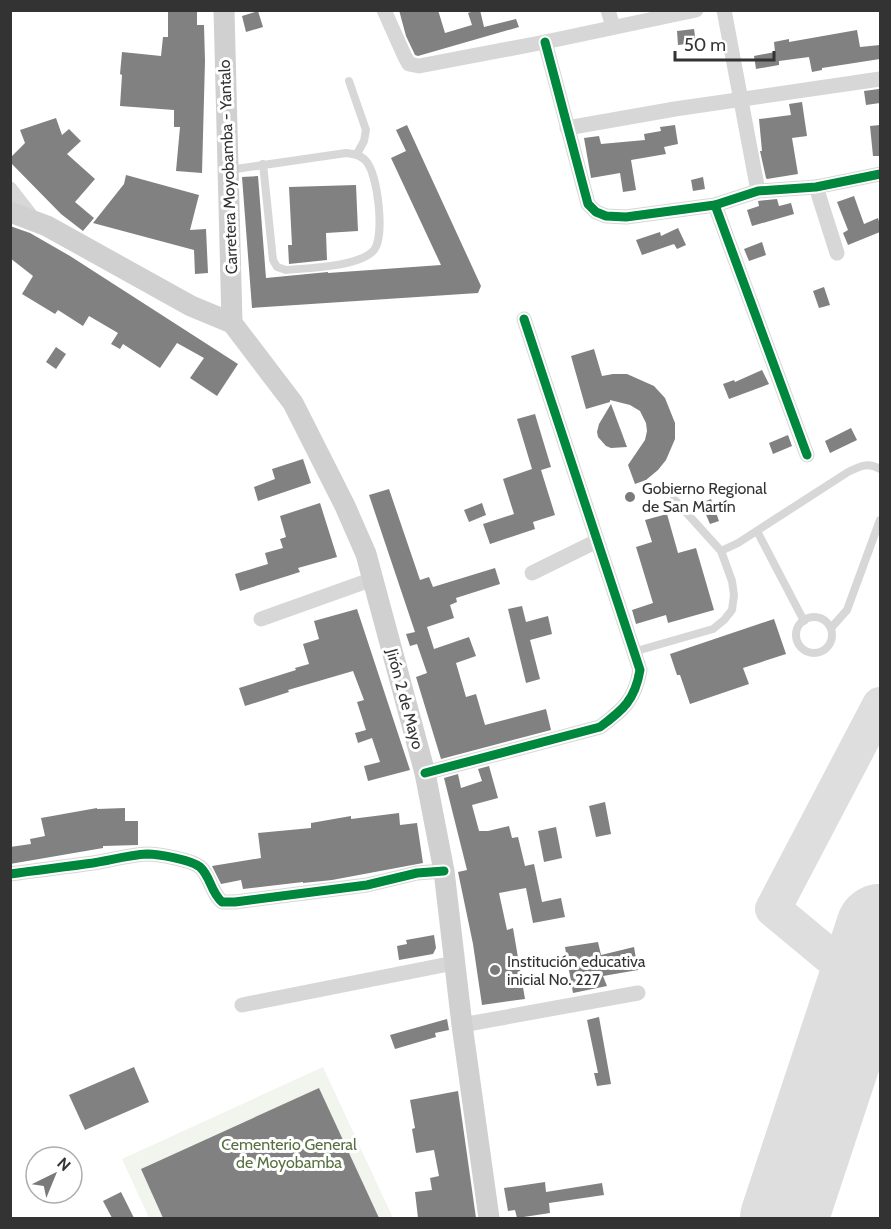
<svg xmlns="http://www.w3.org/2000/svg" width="891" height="1229" font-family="Cabin,sans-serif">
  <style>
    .green { fill: #f1f5ed }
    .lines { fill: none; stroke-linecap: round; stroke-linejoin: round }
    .taxiway { stroke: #dedede; stroke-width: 36 }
    .runway { stroke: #dedede; stroke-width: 88 }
    .building { fill: #818181 }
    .service { stroke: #d7d7d7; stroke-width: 8 }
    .minor { stroke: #d7d7d7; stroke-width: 15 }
    .secondary { stroke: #d0d0d0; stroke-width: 21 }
    .cycleway-casing { stroke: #fff; stroke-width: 13 }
    .cycleway { stroke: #00873e; stroke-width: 9 }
    .poi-dot { fill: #7a7a7a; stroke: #fff; stroke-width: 2 }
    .labels { text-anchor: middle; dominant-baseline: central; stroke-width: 6; stroke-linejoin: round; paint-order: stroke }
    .street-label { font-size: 16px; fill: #333; stroke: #fff }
    .poi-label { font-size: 16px; fill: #333; stroke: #fff; text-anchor: start }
    .park-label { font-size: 16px; fill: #56703f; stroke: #fff }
  </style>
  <rect width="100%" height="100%" fill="#fff"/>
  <path class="green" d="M323,1067L393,1218H149L122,1159Z"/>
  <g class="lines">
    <path class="taxiway" d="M862,983L773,909L880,705"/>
    <path class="runway" d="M784,1218L880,928"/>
  </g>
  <g class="building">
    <path d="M168,10H197V25H204L205,61L202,173L176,171L180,127H174V110L120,106L122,75L120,74L122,52L161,56L163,37H168Z"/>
    <path d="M399,10H438L445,33L472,25L468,13L477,10H480L484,27L516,19L519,27L418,56L415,55L406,36Z"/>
    <path d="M258,11L263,27L246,32L242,16Z"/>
    <path d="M694,29L696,43L678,45L677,31Z"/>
    <path d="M857,30L860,47L880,45V59L822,68V70L812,72L809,57L779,61V65L756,69L754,56L775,52L774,42L789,39V42Z"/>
    <path d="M879,89L880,103L866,105L864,91Z"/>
    <path d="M802,102L807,136L792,138L798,174L767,179L766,178L760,151H762L759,119L791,115L789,104Z"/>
    <path d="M56,118L62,135L69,129L81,141L67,154L95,179L75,202L94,218L83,231L61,214L10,162V158L25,143L20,130Z"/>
    <path d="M407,125L481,286L478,293L252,308L242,177L258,176L266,278L328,272V273L441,265L391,158L406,151L396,130Z"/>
    <path d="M675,125L678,144L664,147L666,154L631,160L636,190L623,192L620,173L591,178L584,138L599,136L601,144L645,140L644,134L661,131L660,127Z"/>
    <path d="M880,125V156H873L870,126Z"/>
    <path d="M126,175L199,195L190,230L206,229L208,273L195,274L194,250L93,223L124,184Z"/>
    <path d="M703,177L705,189L693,191L691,180Z"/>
    <path d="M356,185L358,231L326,233L327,260L289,264L288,245H292L289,187Z"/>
    <path d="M854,196L864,224L878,218L880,225V232L848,245L843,233L848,230L837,202Z"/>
    <path d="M777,199L779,206L791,203L794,214L752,226L747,210L759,206L758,201Z"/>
    <path d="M10,226L30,233L70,256L238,364L217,396L190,378L204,358L177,343L160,368L123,344L120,349L111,344L118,333L89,316L83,326L58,310L55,314L22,294L33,276L10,258Z"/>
    <path d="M678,228L686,245L677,249L674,244L642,255L636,240L660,232L661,236Z"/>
    <path d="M762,242L766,255L749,261L744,249Z"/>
    <path d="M824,287L830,305L819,308L813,291Z"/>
    <path d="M56,347L66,354L56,369L46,362Z"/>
    <path d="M594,349L602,376L613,374H627L654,386L665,398L675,423V439L666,460L658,470L646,480L635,484L628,465L645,440L647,431L646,423L640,411L630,405L610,400V402L586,409L571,356Z"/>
    <path d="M762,370L769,384L729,399L723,384L734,380L735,382Z"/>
    <path d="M611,404L627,447L611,448L606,446L598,437L597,432L599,424Z"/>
    <path d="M535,414L551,467L541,470L555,515L533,522L535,529L490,544L483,524L514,514L503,479L532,469L517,419Z"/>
    <path d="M851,428L857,440L830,453L825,441Z"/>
    <path d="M788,435L792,446L773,454L769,443Z"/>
    <path d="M303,459L311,483L258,501L254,487L275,479L272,469Z"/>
    <path d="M389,489L420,580L429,577L433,587L495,568L500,584L456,598L457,602L450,605L454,618L427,627L434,649L469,637L476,656L456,663L466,697L476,694L485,725L546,709L551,730L441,759L416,677L427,673L417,644L410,646L406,634L415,632L369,495Z"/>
    <path d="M711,499L719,521L710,524L701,503Z"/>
    <path d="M320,503L337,557L298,568L300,572L240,591L235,574L268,564L265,553L283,548L280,539L286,537L280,516Z"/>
    <path d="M482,503L486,515L469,522L464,510Z"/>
    <path d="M667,514L678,553L696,548L714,610L668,623L666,615L636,624L632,610L653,603L636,547L652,542L645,520Z"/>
    <path d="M522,606L526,622L548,616L552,634L530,640L540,679L526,683L508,609Z"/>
    <path d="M357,609L410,770L368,781L364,766L380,762L372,738L358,743L355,733L366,730L357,702L364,700L353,671L288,690L289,692L245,706L239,688L296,670L295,668L309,664L303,644L319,639L314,621Z"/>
    <path d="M774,619L786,654L743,668L749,684L690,704L680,675H677L670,654Z"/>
    <path d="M489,766L498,798L472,805L479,831H488L509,826L512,838L518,837L525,866L534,864L542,902L561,898L565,917L533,923L526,888L499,893L507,930L513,928L525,999L482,1005L473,944L458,872L467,870L444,778L458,774L461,788L482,781L478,769Z"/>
    <path d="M605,802L611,834L596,837L589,806Z"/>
    <path d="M97,808V809L125,808V821H138V845L103,846V848L10,864V847L31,844L30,839L45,836L41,818Z"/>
    <path d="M399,813L400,825L417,823L423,863L332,880L303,883V882L243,889L241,880L221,884L212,866L261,858L258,833L311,828V823L351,816V819Z"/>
    <path d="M556,827L562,858L544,862L538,831Z"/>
    <path d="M434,935L436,948L433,954L399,960L397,946L407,944L406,940Z"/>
    <path d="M598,942L601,955L634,947L638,970L603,976L607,986L573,993L565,947Z"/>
    <path d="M599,1017L611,1084L597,1086L594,1073H598L587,1020Z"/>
    <path d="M447,1019L449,1030L435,1033L436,1037L395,1049L390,1035Z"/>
    <path d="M134,1067L149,1102L85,1130L69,1095Z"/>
    <path d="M319,1088L379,1218H163L141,1169Z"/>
    <path d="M458,1091L476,1218H418L415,1192L432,1190L430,1178L439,1176L434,1150L416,1153L412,1129L415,1128L410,1100Z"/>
    <path d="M545,1182L546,1192L602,1183L604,1195L549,1203L550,1213L517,1218L515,1210L508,1211L504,1188Z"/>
    <path d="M121,1192L134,1218H112L103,1201Z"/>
  </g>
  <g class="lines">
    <g class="service">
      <path d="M349,81L366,130L364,141L357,154"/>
      <path d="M229,170L346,153C354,154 361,155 366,161C378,174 385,236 374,250C360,267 307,268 286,270L277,267L273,260L263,164"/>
      <path d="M757,531L804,621"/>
      <path d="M721,551L738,543L848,472C860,466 868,462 880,469"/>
      <circle cx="814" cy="635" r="18"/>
      <path d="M831,628L847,610L880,520"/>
      <path d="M633,652L713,629L724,620L732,610L734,595L732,581L721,551L674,499"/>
    </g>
    <g class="minor">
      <path d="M384,10L405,57L409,64L419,66L545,42L696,10"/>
      <path d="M608,10L613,27"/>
      <path d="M724,10L758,191"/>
      <path d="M545,42L588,204L596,212L606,216L626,217L715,205L758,191L816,187L880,174"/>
      <path d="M567,128L675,109L880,79"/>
      <path d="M816,187L837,253"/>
      <path d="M10,189L34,220"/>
      <path d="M715,205L807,455"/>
      <path d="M532,573L597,541"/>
      <path d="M261,619L373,579"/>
      <path d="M425,773L600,727C623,710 635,700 640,670L524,319"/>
      <path d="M10,874C38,870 65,867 93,863C111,860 129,855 147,854C158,854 192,860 200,867C211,877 210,891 222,902H235L367,885L417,873L444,871"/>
      <path d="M242,1005L454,963"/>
      <path d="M462,1025L638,993"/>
    </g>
    <g class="secondary">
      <path d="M224,10L232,323"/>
      <path d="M10,212L47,226L191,306L232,323L293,403L345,506L366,554L425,773L444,871L462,1025L489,1218"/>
    </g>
    <defs>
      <g id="cycleway">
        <path d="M545,42L588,204L596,212L606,216L626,217L715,205L758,191L816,187L880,174"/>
        <path d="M715,205L807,455"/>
        <path d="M425,773L600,727C623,710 635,700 640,670L524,319"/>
        <path d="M10,874C38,870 65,867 93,863C111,860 129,855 147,854C158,854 192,860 200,867C211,877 210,891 222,902H235L367,885L417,873L444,871"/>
      </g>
    </defs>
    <use href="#cycleway" class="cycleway-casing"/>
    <use href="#cycleway" class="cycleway"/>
  </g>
  <g class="poi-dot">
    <circle cx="630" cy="497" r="6"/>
    <circle cx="495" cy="970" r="6"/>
  </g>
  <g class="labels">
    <g class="street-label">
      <text transform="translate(228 167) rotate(-92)">Carretera Moyobamba - Yantalo</text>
      <text transform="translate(405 699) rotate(75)">Jirón 2 de Mayo</text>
    </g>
    <g class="poi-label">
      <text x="642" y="488">Gobierno Regional<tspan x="642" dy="18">de San Martín</tspan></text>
      <text x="507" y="961">Institución educativa<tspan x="507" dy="18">inicial No. 227</tspan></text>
    </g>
    <g class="park-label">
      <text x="289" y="1144">Cementerio General<tspan x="289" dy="18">de Moyobamba</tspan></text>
    </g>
  </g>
  <rect width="891" height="1229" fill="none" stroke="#333333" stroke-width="24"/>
  <g transform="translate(54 1175) rotate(43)"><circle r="28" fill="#ffffff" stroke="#adadad" stroke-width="1.5"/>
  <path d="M0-4.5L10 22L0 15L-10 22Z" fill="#7a7a7a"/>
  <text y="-9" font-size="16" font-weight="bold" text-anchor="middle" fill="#333333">N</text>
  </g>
  <path d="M675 51v9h99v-9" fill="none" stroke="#333333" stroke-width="3"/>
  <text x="684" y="51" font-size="18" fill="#333333" stroke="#ffffff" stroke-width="4.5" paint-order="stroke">50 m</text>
</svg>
